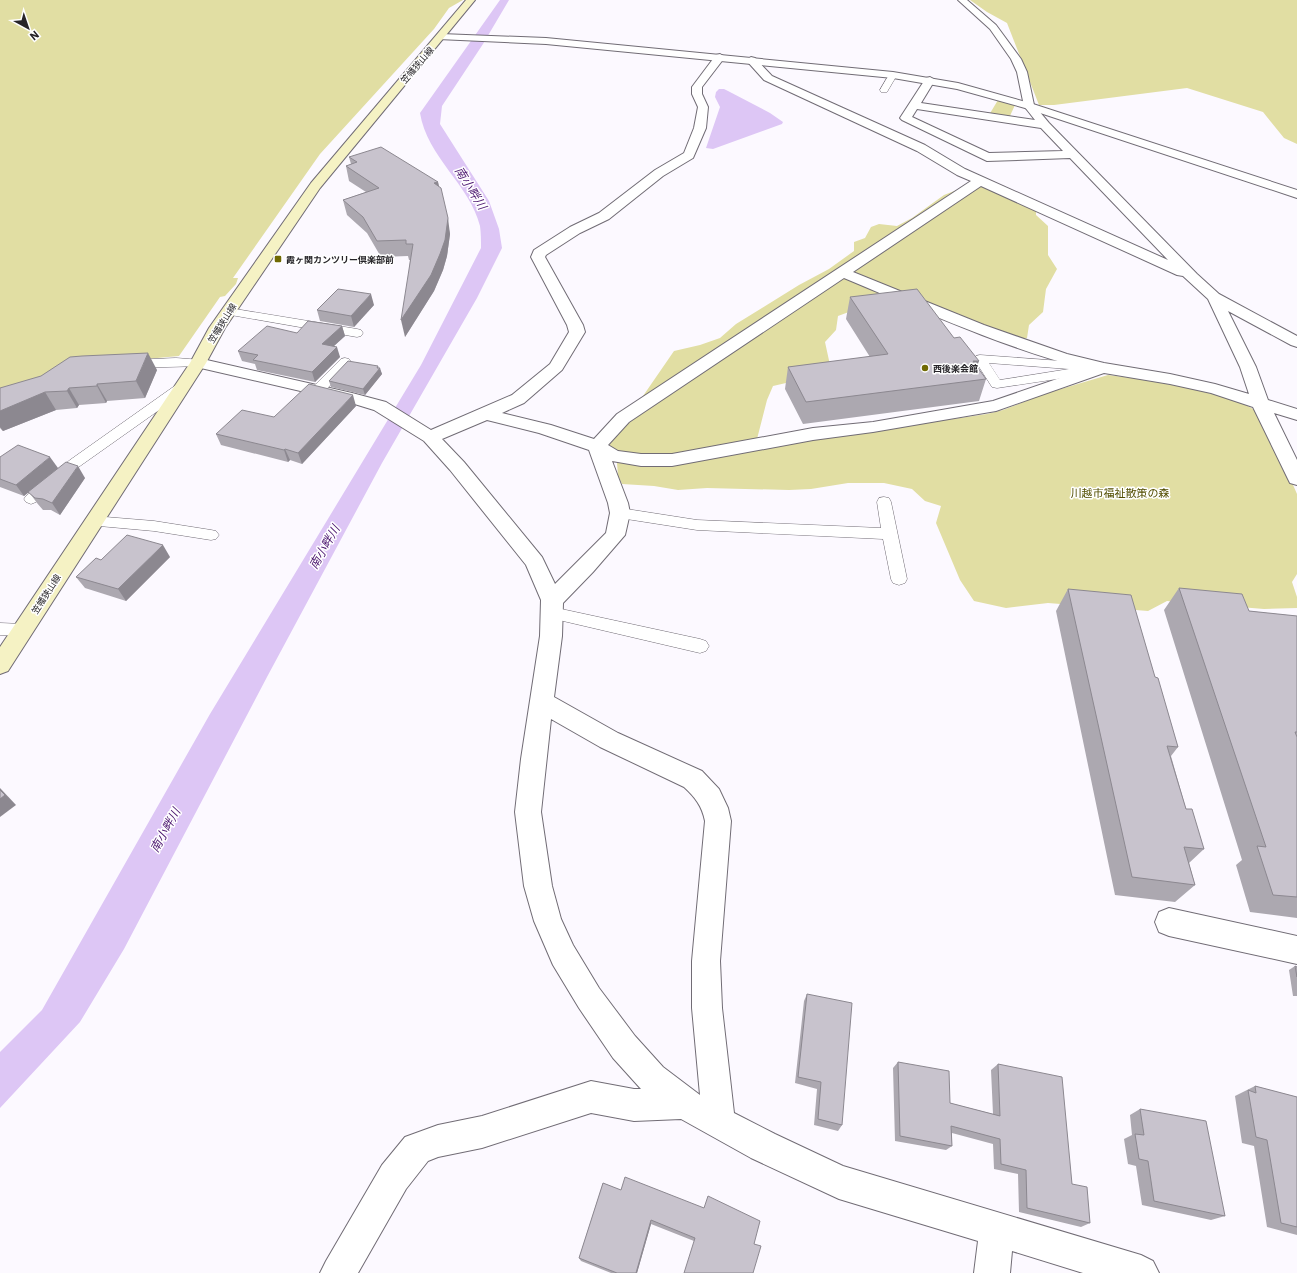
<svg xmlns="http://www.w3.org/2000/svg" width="1297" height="1273" font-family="'IBM Plex Sans','Noto Sans JP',sans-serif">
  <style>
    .green { fill: #e1dea3 }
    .water { fill: #ddc6f5 }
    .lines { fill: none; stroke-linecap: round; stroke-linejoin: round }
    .service-casing { stroke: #716c75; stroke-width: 1 }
    .minor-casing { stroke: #716c75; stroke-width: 2 }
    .tertiary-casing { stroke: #716c75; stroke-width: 2 }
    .secondary-casing { stroke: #716c75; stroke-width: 2 }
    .service { fill: #fff; fill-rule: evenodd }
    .minor { fill: #fff; fill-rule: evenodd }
    .tertiary { fill: #fff; fill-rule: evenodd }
    .secondary { fill: #f5f2c4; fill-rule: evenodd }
    .wall { fill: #aca8b0 }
    .shaded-wall { fill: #8c8890 }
    .building { fill: #c8c3cd; stroke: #8c8890 }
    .poi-dot { fill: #706a03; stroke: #fff; stroke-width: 1.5 }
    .labels { text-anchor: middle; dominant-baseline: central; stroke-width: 3; stroke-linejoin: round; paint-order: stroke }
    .far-street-label { font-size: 9px; fill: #262428; stroke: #fff }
    .far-poi-label { font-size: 9px; font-weight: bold; fill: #262428; stroke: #fff; text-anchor: start }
    .park-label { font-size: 11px; fill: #534e02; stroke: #fff }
    .water-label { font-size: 12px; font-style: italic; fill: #4c1770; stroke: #fff }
  </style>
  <rect width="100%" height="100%" fill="#fcf9ff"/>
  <g class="green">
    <path d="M0,0H463L449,8L434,29L320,154L233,278H238L236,284L225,296L220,297L179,356L70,366L0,401Z"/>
    <path d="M970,0H1297V144L1284,138L1263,112L1187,88L1054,105H1039L1007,23L987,12Z"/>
    <path d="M998,100L1015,105L1009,118L989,115Z"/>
    <path d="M1001,185L1020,195L1036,208V215L1048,226V255L1057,269L1046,289L1043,312L1029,325L1027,338L1010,343L940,311L865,306L838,316L836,330L825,342L830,365L812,377L773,386L767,400L757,439L796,443L830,437L987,414L1003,410L1044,394L1108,375L1132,378L1184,387L1237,400L1262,414L1297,494V574L1292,582L1297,597V608L1264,609L1167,601L1148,611L1048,603L1006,608L974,601L960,580L936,523L941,506L925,501L912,489L884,483H848L811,489L789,490L707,488L678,490L654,486L622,484L618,476L617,463L609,445L623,428L644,410L643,396L674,351L700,345L720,338L736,324L799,285L829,269L854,251V242L865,238L871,227L879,224L897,226L912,218L944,195L967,186Z"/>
  </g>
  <g class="water">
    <path d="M500,0H509L483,44L442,106L440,124L489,201L499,229L502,248L477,298L382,463L267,677L124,949L80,1022L0,1108V1052L42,1010L210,714L421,365L481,248C481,241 481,233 480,226C470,185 427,157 420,113Z"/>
    <path d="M719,89H724L728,91L770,113L783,122L782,124L713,149L706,148L720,107L715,97L716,92Z"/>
  </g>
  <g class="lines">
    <defs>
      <g id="service">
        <path d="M890,73H896L897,75L887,92H881L880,90Z"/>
        <path d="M229,308L357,329L361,330L363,333L361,336L357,337L225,314L223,312L225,310Z"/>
        <path d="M980,355L1103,364L1107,365L1109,368L1107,371L1103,372L997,388L992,387L974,359L976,356ZM989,363L1069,369L1000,380Z"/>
        <path d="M176,358L202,360L204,363L202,366L132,368L128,367L126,364L128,361L132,360Z"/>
        <path d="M345,358L349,359L351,362L349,365L322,394H312L310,391L312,388L341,359Z"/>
        <path d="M181,384L186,385L187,388L186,391L80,466L36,502L31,504L26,502L24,499L26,496L70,460L176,385Z"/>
        <path d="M884,497L889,498L891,502L907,579L905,583L899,585L893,583L891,579L883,539L697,530L620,518L615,517L612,513L615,509L620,508L697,520L881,528L877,502L879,498Z"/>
        <path d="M93,516L154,521L211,530L216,531L219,535L216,539L211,540L154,531L88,525L85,521L88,517Z"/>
        <path d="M552,607L700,639L706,641L709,646L706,651L700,653L546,617L544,613L546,609Z"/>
        <path d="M0,623L23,624L29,625L31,630L29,635L23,636L0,635Z"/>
      </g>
      <g id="minor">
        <path d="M958,0H967L996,25L1021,59L1027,72L1034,105L1049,123L1197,274L1219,294L1297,336V347L1291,345L1228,311L1256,367L1268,400L1297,409V420L1274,413L1297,460V485L1290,483L1288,479L1253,407L1211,393L1170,384L1104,373L996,411L873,432L813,440L672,466H641L612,461L628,503L630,513L625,535L593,572L563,603L562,636L554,697L618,733L702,771L719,789L728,808L731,821L720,961L722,1008L734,1113L775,1134L843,1166L1141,1255L1153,1261L1159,1273H1083L1012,1251L1010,1273H974L978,1241L839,1199L751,1158L681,1119L634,1121L591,1113L482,1148L438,1157L428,1161L406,1189L358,1273H320L326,1261L382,1165L405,1137L438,1125L482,1116L591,1081L634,1089H641L613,1058L579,1008L553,965L534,921L524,886L515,812L521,759L540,636L541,600L526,565L450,470L424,441L374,410L348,402L192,366L190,363L192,360L198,358L352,393L386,402L431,430L512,395L550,364L569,332L567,325L531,257L534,250L570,227L599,213L655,170L684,153L694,128L698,107L692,94V87L716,55L720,54L725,57L702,87V94L708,107L706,128L693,158L663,176L609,219L580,233L546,255L545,257L583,325L585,332L562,370L524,403L502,413L551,425L594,439L617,414L971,181L957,175L917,151L764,80L746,60L751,57L755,58L772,76L925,145L965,169L1168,260L1070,158L987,161L902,120L900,118L926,78L930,77L935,80L921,103L1035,120L1024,106L1017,72L1011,59L990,29ZM917,109L1041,128L1063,151L989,153L912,117ZM981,186L1177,275L1183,276L1208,299L1240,367L1249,394L1215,384L1170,374L1104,363L1067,354L984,325L853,272ZM844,278C923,311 1002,347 1086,369L993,401L873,422L813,428L672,454H641L618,451L608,445L629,422ZM487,420L539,433L589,450L608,503L610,513L606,533L555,584L542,557L464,462L442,439ZM551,719L600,747L684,787C695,797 702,806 705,821L692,961V1008L700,1095L663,1067L635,1036L599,988L573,945L561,919L552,886L541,812Z"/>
        <path d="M1169,908L1297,936V964L1169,936L1159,932L1155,922L1159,912Z"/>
      </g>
      <path id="tertiary" d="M441,34L546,38L893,72L958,83L1033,104L1297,190V198L1025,108L957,89L893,78L546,44L438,39L436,37Z"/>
      <path id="secondary" d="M466,0H475L320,188L225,328L206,363L8,671L0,674V647L190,363L209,328L311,183Z"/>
    </defs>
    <use href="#service" class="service-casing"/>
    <use href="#minor" class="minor-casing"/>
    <use href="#tertiary" class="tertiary-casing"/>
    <use href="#secondary" class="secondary-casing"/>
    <use href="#service" class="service"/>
    <use href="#minor" class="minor"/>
    <use href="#tertiary" class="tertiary"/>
    <use href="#secondary" class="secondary"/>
  </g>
  <g class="wall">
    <path d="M349,157L438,182L450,234L447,256L443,270L434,291L405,337L410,260H409L408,256L381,257L367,233L347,215L343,200L366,192L349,181L346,166L351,164Z"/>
    <path d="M850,297L977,367L986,379L979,401L803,424L785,389L788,367L870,357L846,319Z"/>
    <path d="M374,305L354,327L320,321L317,310Z"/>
    <path d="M342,326L345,336L334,346L340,357L315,382L257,370L255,364L242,361L238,351L297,333Z"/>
    <path d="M379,368L382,374L365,395L331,387L329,381Z"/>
    <path d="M157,370L145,398L107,401L106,403L79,405L77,408L56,410L3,431L0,428V388Z"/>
    <path d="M356,406L302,464L290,460L288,462L221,445L216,434Z"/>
    <path d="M0,457L58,468L85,478L60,515L51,510H43L37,503L29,492L24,496L0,487Z"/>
    <path d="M170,557L126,601L85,588L76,577L101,560Z"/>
    <path d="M1179,588L1249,611L1297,616V918L1250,912L1236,865L1242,860L1164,610Z"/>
    <path d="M1068,589L1155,677L1178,747L1171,756L1186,809L1204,849L1189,863L1195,885L1175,902L1115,895L1056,611Z"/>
    <path d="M1295,966L1297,967V996H1293L1289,970Z"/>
    <path d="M807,994L842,1125L838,1131L814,1125L817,1089L795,1083L804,1001Z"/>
    <path d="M898,1062L950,1103L993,1114L991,1070L998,1064L1072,1184L1090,1223L1081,1227L1019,1212L1018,1174L994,1169L993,1144L952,1133V1146L946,1150L895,1141L893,1068Z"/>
    <path d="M1255,1086L1297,1097V1235L1267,1227L1254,1146L1242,1143L1235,1096Z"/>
    <path d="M1140,1109L1225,1216L1211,1220L1142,1205L1136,1166L1128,1164L1124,1139L1132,1135L1130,1115Z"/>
    <path d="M603,1183L754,1244L694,1241L651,1224L637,1273H611L581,1261L579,1258Z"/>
  </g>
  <g class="shaded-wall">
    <path d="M438,182L441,197L434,183Z"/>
    <path d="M448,218L450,234L447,256L443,270L434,291L405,337L401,320Z"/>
    <path d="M371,294L374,305L354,327L351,316Z"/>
    <path d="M342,326L345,336L325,354L322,344Z"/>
    <path d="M337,347L340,357L315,382L312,372Z"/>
    <path d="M148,353L157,370L145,398L136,381Z"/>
    <path d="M973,361H979L972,381Z"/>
    <path d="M378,366L379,370L380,368L382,374L365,395L363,389Z"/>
    <path d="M97,384L107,401L106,403L97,386Z"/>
    <path d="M69,388L79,405L77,408L67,391Z"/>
    <path d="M45,392L56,410L3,431L0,427V411Z"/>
    <path d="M353,395L356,406L302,464L298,453Z"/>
    <path d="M285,449L290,460L288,462L284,450Z"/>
    <path d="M50,457L58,468L24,496L16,485Z"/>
    <path d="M78,466L85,478L60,515L52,503Z"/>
    <path d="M163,545L170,557L126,601L118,589Z"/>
    <path d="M0,788L16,805L0,817Z"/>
    <path d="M651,1220V1224L637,1273H636Z"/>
  </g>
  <g class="building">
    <path d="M381,147L438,182L434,183L441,188L448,218L445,240L440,254L431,275L401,320L413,244H406V240L377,241L363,217L343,200L379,188L346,166L357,162L349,157Z"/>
    <path d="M338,289L371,294L351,316L317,310Z"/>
    <path d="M917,289L954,338L960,337L979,361H973L986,379L806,402L788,367L888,354L850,297Z"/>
    <path d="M308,321L342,326L322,344L337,347L312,372L253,360L258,355L238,351L267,326L297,333Z"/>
    <path d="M148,353L136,381L97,384V386L69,388L67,391L45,392L0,411V388L41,376L70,357L82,356Z"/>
    <path d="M348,361L378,366L377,368H380L363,389L329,381Z"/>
    <path d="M309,384L353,395L298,453L285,449L284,450L216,434L242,410L274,417Z"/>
    <path d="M18,445L50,457L16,485L0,479V457Z"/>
    <path d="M66,462L78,466L52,503L43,499L35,498L28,492Z"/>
    <path d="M127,535L163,545L118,589L76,577L96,558L101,560Z"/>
    <path d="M1179,588L1242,594L1249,611L1297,616V732H1295L1297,737V897L1273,895L1257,846L1266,847Z"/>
    <path d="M1068,589L1131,595L1155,677L1158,678L1178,747L1167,746L1186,809H1192L1204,849L1184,847L1195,885L1132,877Z"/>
    <path d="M0,790L5,795L0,799Z"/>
    <path d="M1295,966L1297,967V977Z"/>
    <path d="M807,994L852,1003L842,1125L818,1119L821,1082L798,1077Z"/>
    <path d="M898,1062L949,1071L950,1103L1000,1116L998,1064L1062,1077L1072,1184L1087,1187L1090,1223L1027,1208L1026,1170L1001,1164L1000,1139L951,1126L952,1146L900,1136Z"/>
    <path d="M1255,1086L1297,1097V1227L1281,1223L1267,1140L1256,1137L1248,1090L1256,1093Z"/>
    <path d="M1140,1109L1206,1121L1225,1216L1154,1201L1148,1161L1139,1159L1135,1134L1144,1135Z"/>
    <path d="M625,1177L704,1208L708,1196L760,1221L754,1244L761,1246L753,1273H684L695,1238L651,1220L636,1273H617L579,1258L603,1183L621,1190Z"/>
  </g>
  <g class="poi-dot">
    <rect x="274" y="255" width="8" height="8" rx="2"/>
    <circle cx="925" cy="368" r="4"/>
  </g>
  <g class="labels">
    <g class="far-street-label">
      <text transform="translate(417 65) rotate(-49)">笠幡狭山線</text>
      <text transform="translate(222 323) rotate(-58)">笠幡狭山線</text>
      <text transform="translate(46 594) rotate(-57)">笠幡狭山線</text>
    </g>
    <g class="far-poi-label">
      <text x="286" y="259">霞ヶ関カンツリー倶楽部前</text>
      <text x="933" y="368">西後楽会館</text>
    </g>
    <g class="park-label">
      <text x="1120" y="493">川越市福祉散策の森</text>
    </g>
    <g class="water-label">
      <text transform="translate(471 188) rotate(58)">南小畔川</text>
      <text transform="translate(324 547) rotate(-60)">南小畔川</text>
      <text transform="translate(165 830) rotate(-61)">南小畔川</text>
    </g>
  </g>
  <g transform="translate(28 28) rotate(140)" stroke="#ffffff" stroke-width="3" paint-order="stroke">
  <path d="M0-3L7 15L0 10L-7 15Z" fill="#262428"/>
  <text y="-6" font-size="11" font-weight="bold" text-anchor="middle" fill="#262428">N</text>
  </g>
</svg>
